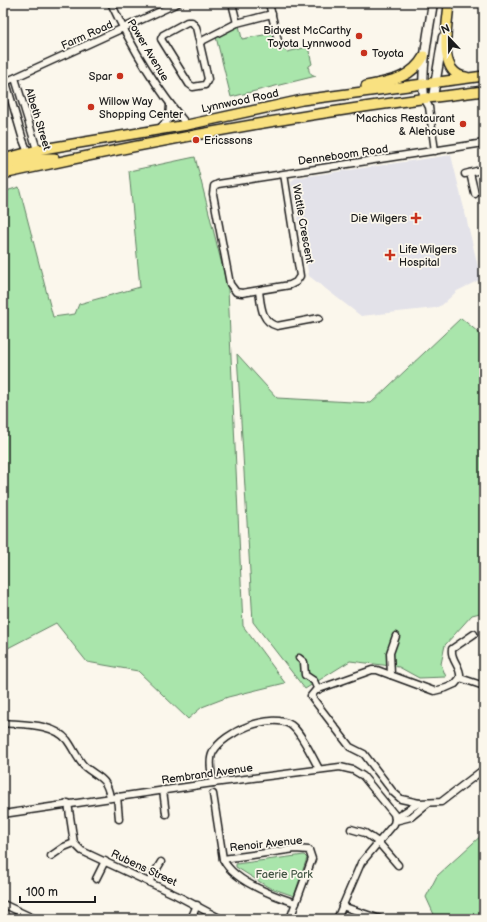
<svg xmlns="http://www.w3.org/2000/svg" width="487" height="922" font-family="'Balsamiq Sans',sans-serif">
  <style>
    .built { fill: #e3e2e9 }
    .green { fill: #a9e5ab; stroke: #628064 }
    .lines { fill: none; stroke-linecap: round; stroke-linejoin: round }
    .street-casing { stroke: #1c1c1c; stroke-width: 9 }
    .secondary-casing { stroke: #1c1c1c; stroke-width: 11 }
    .primary-casing { stroke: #1c1c1c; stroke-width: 12 }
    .street { stroke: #fbf7ec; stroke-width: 6 }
    .secondary { stroke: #fbf7ec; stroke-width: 8 }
    .primary { stroke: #f9e181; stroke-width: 9 }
    .poi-dot { fill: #c8321e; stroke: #fbf7ec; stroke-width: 1.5 }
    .labels { text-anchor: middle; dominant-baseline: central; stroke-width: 3.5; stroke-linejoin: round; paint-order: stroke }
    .poi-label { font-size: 11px; fill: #1c1c1c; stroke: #fbf7ec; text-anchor: end }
    .street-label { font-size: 11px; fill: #1c1c1c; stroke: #fbf7ec }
    .park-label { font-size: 11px; fill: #465847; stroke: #fbf7ec }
  </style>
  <rect width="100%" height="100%" fill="#fbf7ec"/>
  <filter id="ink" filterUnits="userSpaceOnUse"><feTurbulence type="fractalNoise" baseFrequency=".025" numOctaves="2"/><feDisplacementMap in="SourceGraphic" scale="8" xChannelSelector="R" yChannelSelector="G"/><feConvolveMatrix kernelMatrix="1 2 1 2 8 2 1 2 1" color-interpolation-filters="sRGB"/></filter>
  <g filter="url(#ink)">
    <path class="built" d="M451,155L481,279L457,291L442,305L435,308L361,316L309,276L291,182L295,178Z"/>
    <g class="green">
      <path d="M239,25L242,39L274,33L276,45H283L284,50L287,52L308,47L312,64L309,66C308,72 310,74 316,76L231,97L216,37Z"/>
      <path d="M195,157L228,289L243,626L285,683L228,697L202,707L188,719L138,671L87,662L56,623L8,648L3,647V192L19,187L53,317L75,314L79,304L140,287L129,171Z"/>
      <path d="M461,318L484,337V612L472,615L445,645L441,664L446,677L419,678L399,667L350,661L305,689L253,622L237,354L277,398L371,403Z"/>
      <path d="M484,833V919H436L426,897L437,876Z"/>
      <path d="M304,855L307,858L294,896L268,887L236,867V864Z"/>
    </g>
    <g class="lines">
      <defs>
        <g id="street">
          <path d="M111,3C131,46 156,88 187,125"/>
          <path d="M232,3L237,23"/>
          <path d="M269,3L278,41"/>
          <path d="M187,22H192L196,27L208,79L205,85L193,87L189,84L161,39L163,35Z"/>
          <path d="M200,42L237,23L272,14"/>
          <path d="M15,78L38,153"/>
          <path d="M6,82L23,140L29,155"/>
          <path d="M3,83L178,3"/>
          <path d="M424,98L429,107L435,151"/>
          <path d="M159,129L169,119L170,105"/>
          <path d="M470,173L475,194"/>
          <path d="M284,174L300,276L296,282L290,285L242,293L236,292L230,284L213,194L214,186L218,184L484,143"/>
          <path d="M465,174L484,169"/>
          <path d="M259,291C261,305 261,322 277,326L319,318"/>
          <path d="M474,634L452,649C450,660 462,667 460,678L455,684L446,688L434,691L377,670H372L316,690L311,696L350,747L364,754L393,792L401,799L419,803L441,802L484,769"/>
          <path d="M299,658L304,662L305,675L314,681L318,690"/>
          <path d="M391,675L390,653L396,636"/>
          <path d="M460,678L484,686"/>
          <path d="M3,723C23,725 53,723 67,740C73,748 77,758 84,766C98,778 106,776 110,797"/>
          <path d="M213,783C212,774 208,761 213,752C224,732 270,712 291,725C301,732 313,758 319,769"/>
          <path d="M163,790L166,814"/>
          <path d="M213,794L223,859C233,881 274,896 296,903"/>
          <path d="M117,796L119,819"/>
          <path d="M68,803L74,843L82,851L176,895L221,919"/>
          <path d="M3,814L213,783L340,767L353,770L363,776L394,814L395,819L394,824L361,863L337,919"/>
          <path d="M395,818L419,803"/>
          <path d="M395,821L411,817L428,803"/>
          <path d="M351,829L365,833L378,842L398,865"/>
          <path d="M51,856L64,847L74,843"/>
          <path d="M223,859L295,849L309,850L312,859L290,919"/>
          <path d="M96,879L105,861"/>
          <path d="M149,882L161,862"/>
          <path d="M3,904L35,919"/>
          <path d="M342,906L380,919"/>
          <path d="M191,919L197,905"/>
        </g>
        <g id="secondary">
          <path d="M433,97L443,37"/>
          <path d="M424,98C421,66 428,35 433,3"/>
        </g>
        <g id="primary">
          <path d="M449,3C448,23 436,74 466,77"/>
          <path d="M366,86C390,81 411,79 424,56"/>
          <path d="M28,152L39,158H54"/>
          <path d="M3,159L37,150L187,125L302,100L484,76"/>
          <path d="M3,165L32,160L39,164"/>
          <path d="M3,174C162,139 323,110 484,91"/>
        </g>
      </defs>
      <use href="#street" class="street-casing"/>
      <use href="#secondary" class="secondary-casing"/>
      <use href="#primary" class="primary-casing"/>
      <use href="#street" class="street"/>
      <use href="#secondary" class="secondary"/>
      <use href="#primary" class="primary"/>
    </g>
  </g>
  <g class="poi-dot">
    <circle cx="359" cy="36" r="4"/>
    <circle cx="364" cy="53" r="4"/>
    <circle cx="120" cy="76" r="4"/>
    <circle cx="91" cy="107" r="4"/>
    <circle cx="463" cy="124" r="4"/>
    <circle cx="196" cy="140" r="4"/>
    <path d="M414 212h4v4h4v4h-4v4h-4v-4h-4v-4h4z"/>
    <path d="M388 249h4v4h4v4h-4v4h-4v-4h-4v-4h4z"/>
  </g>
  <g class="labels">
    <g class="poi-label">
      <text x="351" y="30">Bidvest McCarthy<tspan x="351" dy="13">Toyota Lynnwood</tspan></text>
      <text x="372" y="53" text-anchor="start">Toyota</text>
      <text x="112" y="76">Spar</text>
      <text x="99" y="101" text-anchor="start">Willow Way<tspan x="99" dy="13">Shopping Center</tspan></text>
      <text x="455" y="118">Machics Restaurant<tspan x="455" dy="13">&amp; Alehouse</tspan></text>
      <text x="204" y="140" text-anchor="start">Ericssons</text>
      <text x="407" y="218">Die Wilgers</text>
      <text x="399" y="249" text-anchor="start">Life Wilgers<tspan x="399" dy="13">Hospital</tspan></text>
    </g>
    <g class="street-label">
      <text transform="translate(87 35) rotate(-24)">Farm Road</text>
      <text transform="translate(148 50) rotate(59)">Power Avenue</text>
      <text transform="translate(240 101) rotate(-12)">Lynnwood Road</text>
      <text transform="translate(38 119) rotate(73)">Albeth Street</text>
      <text transform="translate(343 155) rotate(-8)">Denneboom Road</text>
      <text transform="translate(303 224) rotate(80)">Wattle Crescent</text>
      <text transform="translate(207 774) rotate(-8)">Rembrand Avenue</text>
      <text transform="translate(266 844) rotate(-6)">Renoir Avenue</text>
      <text transform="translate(144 868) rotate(25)">Rubens Street</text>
    </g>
    <g class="park-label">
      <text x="284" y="874">Faerie Park</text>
    </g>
  </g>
  <rect width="487" height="922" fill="none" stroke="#fbf7ec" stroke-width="16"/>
  <rect x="8" y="8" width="471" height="906" fill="none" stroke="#1c1c1c" stroke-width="1.5" filter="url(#ink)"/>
  <g transform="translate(449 38) rotate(338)" stroke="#fbf7ec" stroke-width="3" paint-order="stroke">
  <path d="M0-3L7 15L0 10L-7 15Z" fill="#1c1c1c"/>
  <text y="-6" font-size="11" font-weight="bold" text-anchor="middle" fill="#1c1c1c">N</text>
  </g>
  <path d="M20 896v6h75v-6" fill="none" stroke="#1c1c1c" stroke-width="2"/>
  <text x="26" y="896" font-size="12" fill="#1c1c1c" stroke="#fbf7ec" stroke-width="3" paint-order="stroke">100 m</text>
</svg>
